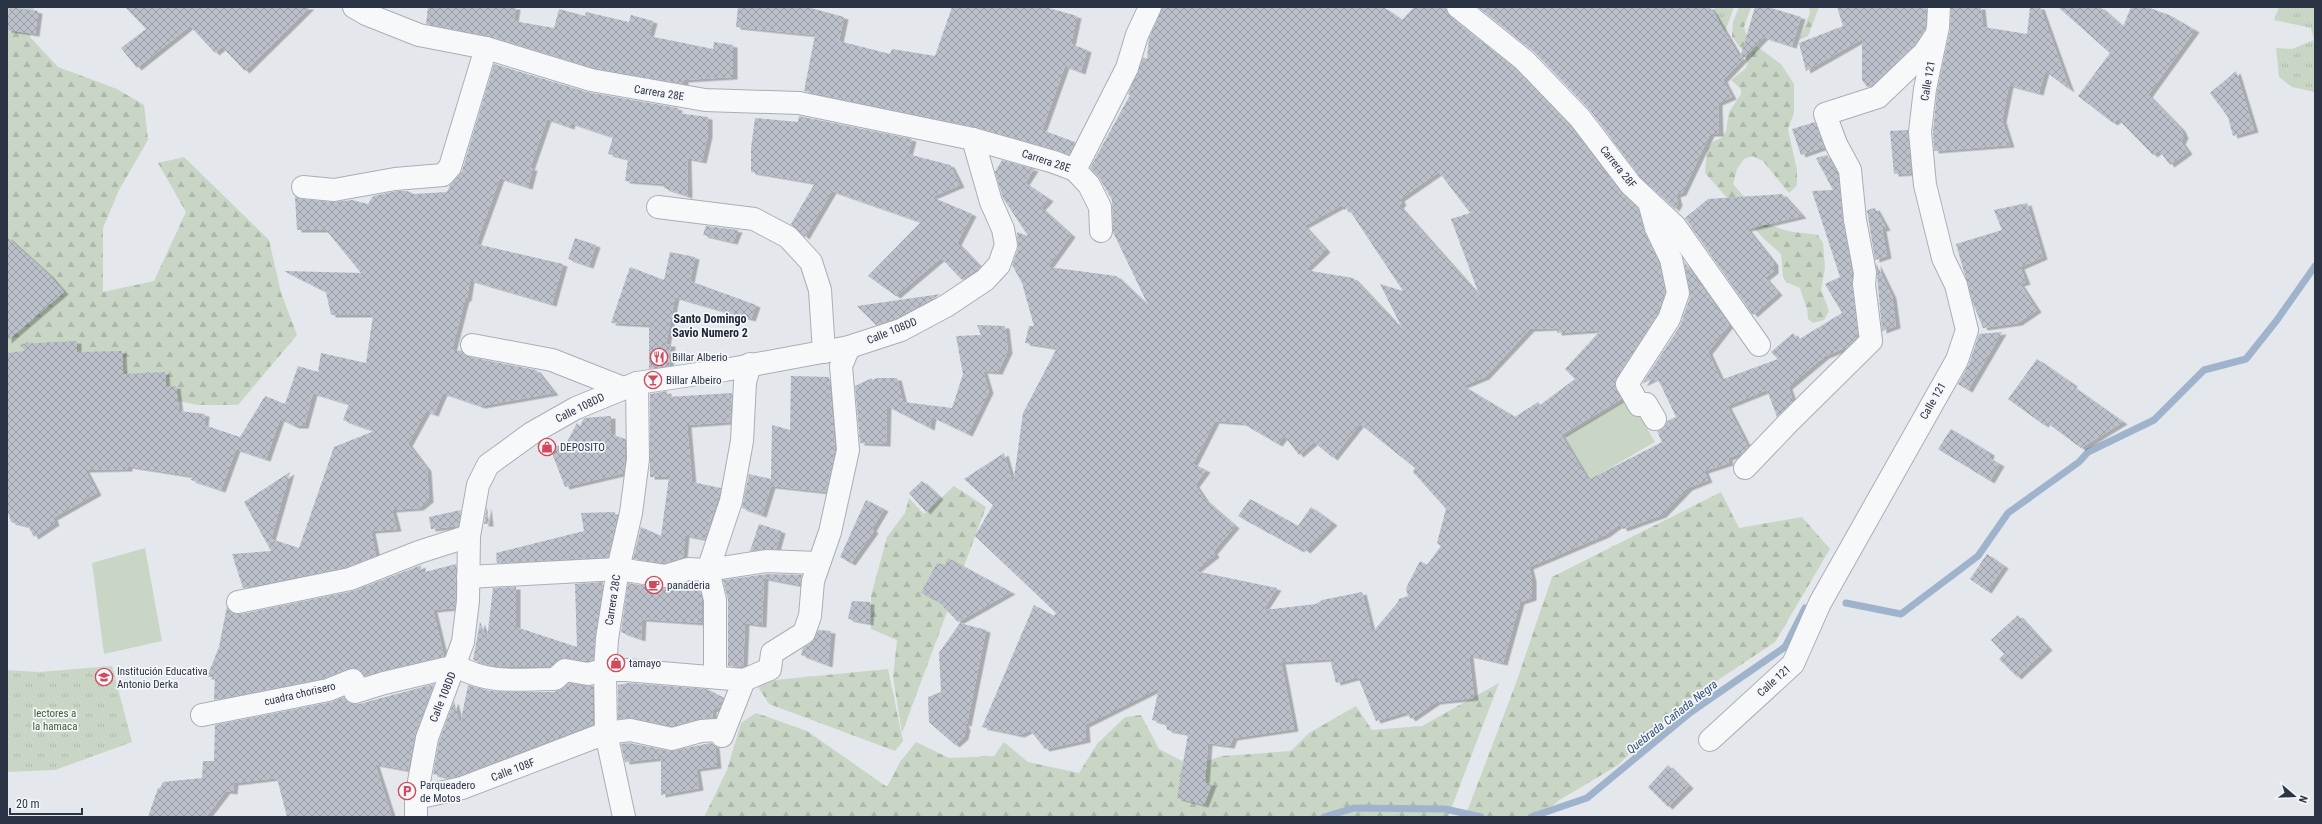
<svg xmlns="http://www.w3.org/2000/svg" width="2322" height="824" font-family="'Roboto Condensed',sans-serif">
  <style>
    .grass { fill: url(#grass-tufts) }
    .forest { fill: url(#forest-firs) }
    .garden { fill: #c9d6c5 }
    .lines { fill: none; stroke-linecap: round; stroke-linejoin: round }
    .stream { stroke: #9fb4cc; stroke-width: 7 }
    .building { fill: url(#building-cross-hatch); fill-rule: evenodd; filter: url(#shadow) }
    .street-casing { stroke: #a9aeb7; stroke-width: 24 }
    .street { stroke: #f7f8fa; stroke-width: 22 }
    .labels { text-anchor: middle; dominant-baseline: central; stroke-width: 3.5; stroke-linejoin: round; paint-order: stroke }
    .street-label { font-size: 11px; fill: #2b3445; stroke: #f4f6f9 }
    .poi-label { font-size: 11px; fill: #2b3445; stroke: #f4f6f9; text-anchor: start }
    .park-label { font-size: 11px; fill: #3f6138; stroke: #f4f6f9 }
    .neighbourhood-label { font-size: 12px; font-weight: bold; fill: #1d2536; stroke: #f4f6f9 }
    .water-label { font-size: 12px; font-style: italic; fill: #34527a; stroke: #f4f6f9 }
  </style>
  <defs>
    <pattern id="grass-tufts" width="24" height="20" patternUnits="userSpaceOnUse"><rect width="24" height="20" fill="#c9d6c5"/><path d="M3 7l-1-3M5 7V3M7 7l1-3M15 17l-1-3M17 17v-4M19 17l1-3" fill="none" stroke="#adb8ab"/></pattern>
    <pattern id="forest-firs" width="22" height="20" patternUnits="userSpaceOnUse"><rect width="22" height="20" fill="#c9d6c5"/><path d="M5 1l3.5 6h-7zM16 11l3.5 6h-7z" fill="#adb8ab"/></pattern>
    <pattern id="building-cross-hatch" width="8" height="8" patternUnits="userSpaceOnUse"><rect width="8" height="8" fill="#bbc0ca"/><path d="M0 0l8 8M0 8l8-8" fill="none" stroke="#989da6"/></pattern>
    <filter id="shadow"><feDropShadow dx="4.5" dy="2.5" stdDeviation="0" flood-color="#0004"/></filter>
  </defs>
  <rect width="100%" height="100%" fill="#e4e7ec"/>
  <g class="grass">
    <path d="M1714,7H1734L1724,35Z"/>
    <path d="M2279,7H2315V92L2292,87L2279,77L2276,48L2292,49L2314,40L2311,28L2274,20Z"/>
    <path d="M112,666L132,742L55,770L7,772V670L39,672Z"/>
  </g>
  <g class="forest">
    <path d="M7,7H34L30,37L58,67L117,89L144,105L148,140L119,190L103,228V292L154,281L186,212L158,163L184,157L269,240L281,293L297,335L238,405H197L143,393L7,376Z"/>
    <path d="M1739,7H1751L1744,27L1748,40L1781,64L1794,84V113L1788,129L1797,170V185L1789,193L1763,161L1752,156L1744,159L1737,169L1733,184L1766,222C1783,233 1799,232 1818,235L1823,243L1825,268L1821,289L1829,311L1824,320L1813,323L1808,319L1807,309L1800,288L1786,282L1783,277L1781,254L1764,239L1705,173L1707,149L1714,141L1721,138L1726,131L1729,112L1741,94V89L1731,80L1745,69L1748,64L1744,52L1732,37L1733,22Z"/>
    <path d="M1809,7H1819L1808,36L1799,40L1810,13Z"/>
    <path d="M954,486L986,507L902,733L893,677L897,640L871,629V596L887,537L905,513L909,498L924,514Z"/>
    <path d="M1721,492L1739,528L1802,517L1830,549L1775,642L1678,707L1618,765L1558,801L1541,817H1465L1516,683L1552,577Z"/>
    <path d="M888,669L903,741L895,751L769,704L755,682Z"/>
    <path d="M1499,683L1448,817H704L727,770L741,723L756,713L807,731L887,787L900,762L916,742L949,758L994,756L1004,742L1028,762L1079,773L1097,744L1125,717L1141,715L1159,749L1192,766L1222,756L1291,751L1309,733L1356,706L1372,730L1422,726Z"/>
  </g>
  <g class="garden">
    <path d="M1629,398L1655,442L1591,479L1565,436Z"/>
    <path d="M145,548L162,641L104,654L92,563Z"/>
  </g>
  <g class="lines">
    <g class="stream">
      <path d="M1846,603L1901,614L1978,556L2008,513L2079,462L2088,452L2154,420L2204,370L2246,359L2277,320L2315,266"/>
      <path d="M1324,817L1354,808L1445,809L1481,817"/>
      <path d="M1531,817L1587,798L1691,712L1785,647L1805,608"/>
    </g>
  </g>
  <g class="building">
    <path d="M9,7L38,11L35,34L7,30Z"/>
    <path d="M125,7H310L245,71L222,47L215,53L190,26L137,68L121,48L146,29Z"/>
    <path d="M428,7H516L514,21L554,28L559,9L585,16L586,12L629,22L631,15L653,21L649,36L713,49L714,42L733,45V77L684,80V84L594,68L490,36L426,24Z"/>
    <path d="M738,7H807L844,17L839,41L890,54L892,49L935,56L952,7H1045L1077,16L1071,44L1087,50L1081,72L1065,66L1042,130L1075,142L1069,154L976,127L804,91L815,35L736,27Z"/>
    <path d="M1162,7H1383L1402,20L1414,7H1445L1450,17L1516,69L1570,126L1621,193L1638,208L1645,233L1659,263L1665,292L1658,313L1616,378L1615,384L1621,399L1561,435L1588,480L1662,442L1657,431L1662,429L1667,421L1676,417L1658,379L1655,381L1654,378L1642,384L1680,326L1690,297L1684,261L1729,325L1708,352L1721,380L1778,359L1771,352L1793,333L1798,340L1842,313L1825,284L1840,277L1812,191L1833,190L1816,158L1827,155L1838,174L1843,221L1852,274V286L1858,336L1847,347L1825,356L1788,387L1793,401L1777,417L1767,390L1727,406L1748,447L1742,453L1728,458L1729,463L1704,471L1708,480L1688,488L1662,515L1623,529L1620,524L1605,535L1529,567L1532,579V598L1520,602L1503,663L1469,655L1474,698L1436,702L1411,719L1406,712L1376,721L1358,677L1336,683L1330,659L1281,662L1294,729L1233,738L1230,746L1208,743L1205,783L1212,784L1204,805L1177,798L1188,734L1167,730L1166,724L1152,720L1159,688L1085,725L1086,740L1045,749L1030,730L1020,735L982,727L1034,605L1054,616L1056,613L975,536L993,505L964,479L1004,453L1013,485L1023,413L1057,348L1025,343L1029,326H1034L1022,283L1012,265L1018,249L1017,232L1028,236L1003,198L995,172L1002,160L1034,169L1025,183L1049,199L1041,208L1071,235L1048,267L1116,276L1149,307L1113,232L1112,200L1100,179L1090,168L1130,95L1128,94L1143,57L1147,59L1149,38ZM1439,172L1470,213L1451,219L1480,297L1399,206L1402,203L1400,199ZM1342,205L1344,210L1348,208L1403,291L1380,284L1404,332L1353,278L1305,270L1326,250L1304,226ZM1557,328V333L1601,330L1565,369L1575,379L1540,405L1538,402L1515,417L1463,386L1485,377L1530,329ZM1215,421L1242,423L1278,444L1284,436L1299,455L1314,442L1333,458L1360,424L1415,468L1413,472L1446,509L1437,543L1441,546L1427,565L1420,561L1406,588L1408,596L1399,599L1398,602L1372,633L1362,592L1322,600L1316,604L1263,610L1277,588L1195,571L1215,555L1213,552L1235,526L1205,500L1195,485L1206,470L1193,464Z"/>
    <path d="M1478,7H1710L1740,58L1755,7H1768L1801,17L1792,46L1764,37L1723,80L1732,97L1718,103L1719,134H1710L1682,193L1676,195L1678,203L1675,209L1640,177L1590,110L1533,51Z"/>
    <path d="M1837,7H1926L1925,30L1914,45L1871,86L1867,87L1862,80V39L1806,71L1799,43L1843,26Z"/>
    <path d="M1981,7L1983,27L2027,34L2030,7H2040L2070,90L2045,71L2039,93L2009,85L2002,120L2010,145L1934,151L1933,132L1937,91L1950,30L1951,8Z"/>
    <path d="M2058,7H2100L2123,27L2131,7H2147L2169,15L2195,30L2148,95L2181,129L2184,136L2181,142L2188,152L2170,165L2159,150L2153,155L2118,119L2113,123L2078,96L2110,53Z"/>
    <path d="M494,64L587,92L678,108L677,113L708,117V135L702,161L687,158L688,196L664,188V184L625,181L628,159L608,154L613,137L571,123L570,127L547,119L530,168H533L528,187L500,178L476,244L563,264L552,304L470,280L467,299H465L452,350L462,351L470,357L536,370L554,393L481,406L443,393L434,414L426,411L408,444L427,469L429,500L419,508L392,510L397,529L371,531L376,556L346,567L243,588L232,554L271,551L244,502L290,472L271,539L299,548L334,447L374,431L343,420L349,404L313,393L304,426H295L280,419L266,459L236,449L221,490L191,480L192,476L128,466V469L85,470L97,493L53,518L55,523L34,537L28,526L11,522L7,509V353L25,351L19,344L77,341V352L122,351L123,374L165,372L166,387L176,386L179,411L205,414L204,425L240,437L265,396L285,404L298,366L318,372L321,353L366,363L373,315H331L326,292L284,271L361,273L326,230H297L295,197L302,199L333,202L352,200L368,204L373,196L397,191H407L414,194L447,192L450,185L462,171Z"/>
    <path d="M2236,71L2254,130L2233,136L2228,117L2210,93Z"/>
    <path d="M799,116L912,139L908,154L950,165L960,185L932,197L972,214L957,243L980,267L962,280L941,258L896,296L868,276L921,222L832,191L805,237L791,224L815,183L751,172V148L755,118L798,122Z"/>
    <path d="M1815,122L1824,147L1801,155L1792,129Z"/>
    <path d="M1908,130L1911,173L1894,174L1890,131Z"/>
    <path d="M1782,194L1802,216L1747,229L1774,263V271L1765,278L1778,293L1753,315L1685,218L1708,199Z"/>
    <path d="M2027,203L2043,257L2020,267L2026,282L2020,284L2037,310L2018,323L1983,328L1973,303L1956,244L2002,230L1994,210Z"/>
    <path d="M1875,208L1886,228L1882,229L1887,256L1875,260L1867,210Z"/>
    <path d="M706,226L738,230L733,242L703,235Z"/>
    <path d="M7,237L49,275L64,292L7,341Z"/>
    <path d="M575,238L596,245L589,266L568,259Z"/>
    <path d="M670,252L695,257L690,281L756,305L751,319L675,297L666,344H671L669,366L649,369V325L611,323L630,267L664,280Z"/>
    <path d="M1876,263L1892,296L1896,326L1882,331Z"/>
    <path d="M941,294L896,318L876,325L857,306Z"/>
    <path d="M977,325L1005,326L1008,351L998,372L983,371L989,391L968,434L932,417L930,428L887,406L886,444L860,443L855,386L872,378V380L877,378H897L903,402L952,408L963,374L956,336L981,335Z"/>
    <path d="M2002,332L1968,390L1958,384L1969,364L1979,334Z"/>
    <path d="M2037,359L2073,384L2072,386L2123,422L2081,448L2046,422L2044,425L2008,399Z"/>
    <path d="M791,376L829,377L835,449L826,492L771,486L762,515L742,508L749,474L771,479L772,425L790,430Z"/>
    <path d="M667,391V397L732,393L730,422L687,425L692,482L721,488L705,539L685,535L683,557L664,563L633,559L641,527L661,536L669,477H650V394Z"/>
    <path d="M611,416V434L625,439L624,473L565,487L550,448L566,444L577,423L580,426L584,418Z"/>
    <path d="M1951,429L1990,453L1989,458L2000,464L1990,481L1938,449Z"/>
    <path d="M922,481L939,497L926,512L909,493Z"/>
    <path d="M1250,499L1298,526L1311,507L1333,523L1306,551L1301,547L1300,550L1238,516Z"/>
    <path d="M866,500L884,509L872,529L874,531L851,563L840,557Z"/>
    <path d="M487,506L489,524H484Z"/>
    <path d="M461,510L458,526L431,529L429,517Z"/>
    <path d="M615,512V516L617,517L608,557L497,563L496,553L584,531L581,513Z"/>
    <path d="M759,524L781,531L776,549L750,551Z"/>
    <path d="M1987,554L2004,566L1987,591L1970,579Z"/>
    <path d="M948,558L1011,592L958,622L938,601L921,593L937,563L945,565Z"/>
    <path d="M456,564L455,608L433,610L444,656L364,676L356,668H349L324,678L214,700L215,677H207L219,647L227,606L234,614H241L353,591L419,566L421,565V573Z"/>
    <path d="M767,574L802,575L800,585L764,578L762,625L745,623L743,667L728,666V600L723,580Z"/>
    <path d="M603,582L593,660L588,661L562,658L550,667H516L495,666L473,660L480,622L487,639L493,588L516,587V627L577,647L575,584Z"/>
    <path d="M690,582H698L702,601V623L642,619L641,639L621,632L628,583L663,588Z"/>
    <path d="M852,601L870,602L869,623L848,619Z"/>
    <path d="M2018,615L2048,648L2017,677L1999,659L2004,654L1991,640Z"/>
    <path d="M960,623L986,630L967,724L964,723L966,728L964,737L955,745L929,722L928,697L941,692L939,653Z"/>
    <path d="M818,630L831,631L828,665L801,655L803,648L811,643Z"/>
    <path d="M569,683L593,686V724L458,776L451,778L433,774L439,741L454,701L460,725L468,685L490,691L516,692H555Z"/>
    <path d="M629,683L707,689L724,698L720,707L712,710L713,718L698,719L672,726L633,718L618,719V685Z"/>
    <path d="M434,684L415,734L408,770L375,764L392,817H287L277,778L234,783L233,792L226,791L206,817H148L158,788H160L163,782L202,778L203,761H214L215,725L331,702L344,697L351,704H359Z"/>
    <path d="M629,743L670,751L711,743L715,746L717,766L696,769L699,788L661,795V758L625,762L621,744Z"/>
    <path d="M1668,765L1689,786L1668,807L1648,787Z"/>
  </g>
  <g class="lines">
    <defs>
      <g id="street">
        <path d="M354,7L366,14L419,35L486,48L591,80L705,100L799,103L973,139L1054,162L1075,170L1089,185L1100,207L1101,231"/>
        <path d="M1458,7L1524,60L1580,118L1631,185L1675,226L1759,345"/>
        <path d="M1075,170L1127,68L1137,35L1150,7"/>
        <path d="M303,187L334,190L395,179L443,175L450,167L486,48"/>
        <path d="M1649,202L1656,228L1671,259L1678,293L1669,319L1627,384L1639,405L1646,404L1655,419"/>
        <path d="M658,207L754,219L788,237L811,262L820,290L824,352"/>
        <path d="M472,345L552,360L623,388"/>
        <path d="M1745,468L1788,423L1871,341L1864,284L1865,273L1855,220L1850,170L1836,144L1825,114L1878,97L1924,53L1934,38"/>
        <path d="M468,577L618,569L665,576L688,569L708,570L766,561L818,563"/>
        <path d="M238,602L350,579L419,552L469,536"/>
        <path d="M715,677V600L708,570L731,501L742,441L745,382L750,364"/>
        <path d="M744,680L770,669L772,653L804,633L810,616L813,581L830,532L848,450L841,366L849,347"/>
        <path d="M202,715L328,690L353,680L355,692L384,683L456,666C491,685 517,679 555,679L565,670L588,674L605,670H626L744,680L722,736L717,730L701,731L672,739L630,730L606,733L462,788L416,798"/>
        <path d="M1710,740L1793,664L1820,603L1957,360L1967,330L1956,285L1943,258L1925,185L1920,132L1925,89L1938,27L1939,7"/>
        <path d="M416,817V798L427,738L463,642L468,601L469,536L478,485L488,465L532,433L576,408L637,383L725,370L849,347L901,330L946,306L985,280L999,265L1006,245L1003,229L991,202L973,139"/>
        <path d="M624,817L606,733L605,670L607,639L618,569L631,513L638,459L637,383"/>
      </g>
    </defs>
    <use href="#street" class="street-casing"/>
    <use href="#street" class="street"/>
  </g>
  <defs>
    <symbol id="restaurant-ring" viewBox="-11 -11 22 22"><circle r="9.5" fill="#f4f6f9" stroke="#d1495b" stroke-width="1.5"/><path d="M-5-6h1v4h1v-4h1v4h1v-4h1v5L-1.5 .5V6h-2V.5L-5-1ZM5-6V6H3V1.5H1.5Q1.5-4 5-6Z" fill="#d1495b"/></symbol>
    <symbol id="bar-ring" viewBox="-11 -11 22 22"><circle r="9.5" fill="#f4f6f9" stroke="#d1495b" stroke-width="1.5"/><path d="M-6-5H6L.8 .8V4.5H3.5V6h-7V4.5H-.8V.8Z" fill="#d1495b"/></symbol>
    <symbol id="shop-ring" viewBox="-11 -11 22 22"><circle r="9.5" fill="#f4f6f9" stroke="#d1495b" stroke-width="1.5"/><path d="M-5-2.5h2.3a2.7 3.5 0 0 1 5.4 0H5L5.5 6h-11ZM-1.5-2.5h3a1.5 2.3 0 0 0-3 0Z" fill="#d1495b"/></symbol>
    <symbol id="cafe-ring" viewBox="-11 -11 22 22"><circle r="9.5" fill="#f4f6f9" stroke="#d1495b" stroke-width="1.5"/><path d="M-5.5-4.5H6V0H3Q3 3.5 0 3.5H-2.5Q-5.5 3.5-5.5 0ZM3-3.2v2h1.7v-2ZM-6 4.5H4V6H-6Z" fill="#d1495b"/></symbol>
    <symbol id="school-ring" viewBox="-11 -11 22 22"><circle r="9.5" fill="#f4f6f9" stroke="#d1495b" stroke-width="1.5"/><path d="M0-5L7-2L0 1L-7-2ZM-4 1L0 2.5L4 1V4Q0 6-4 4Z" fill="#d1495b"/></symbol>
    <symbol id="parking-ring" viewBox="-11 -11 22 22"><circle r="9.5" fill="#f4f6f9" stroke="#d1495b" stroke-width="1.5"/><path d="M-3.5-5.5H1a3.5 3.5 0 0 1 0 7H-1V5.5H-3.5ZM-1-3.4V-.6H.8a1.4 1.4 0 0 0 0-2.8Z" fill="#d1495b"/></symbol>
  </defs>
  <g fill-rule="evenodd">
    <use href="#restaurant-ring" x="649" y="347" width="20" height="20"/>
    <use href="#bar-ring" x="643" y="370" width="20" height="20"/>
    <use href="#shop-ring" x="537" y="437" width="20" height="20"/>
    <use href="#cafe-ring" x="644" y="575" width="20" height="20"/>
    <use href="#shop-ring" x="606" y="653" width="20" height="20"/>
    <use href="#school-ring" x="94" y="667" width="20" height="20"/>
    <use href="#parking-ring" x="397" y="781" width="20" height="20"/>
  </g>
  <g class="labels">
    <g class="street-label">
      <text transform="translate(1928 81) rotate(-80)">Calle 121</text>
      <text transform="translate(659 93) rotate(9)">Carrera 28E</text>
      <text transform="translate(1046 161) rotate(18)">Carrera 28E</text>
      <text transform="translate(1618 167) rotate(51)">Carrera 28F</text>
      <text transform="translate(892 331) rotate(-22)">Calle 108DD</text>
      <text transform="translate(1933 401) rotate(-60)">Calle 121</text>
      <text transform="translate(580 408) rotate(-26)">Calle 108DD</text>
      <text transform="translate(613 600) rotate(-81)">Carrera 28C</text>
      <text transform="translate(1774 681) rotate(-42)">Calle 121</text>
      <text transform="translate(300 694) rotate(-13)">cuadra chorisero</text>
      <text transform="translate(443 697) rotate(-68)">Calle 108DD</text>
      <text transform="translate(513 770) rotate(-21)">Calle 108F</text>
    </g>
    <g class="poi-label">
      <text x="672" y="357">Billar Alberio</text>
      <text x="666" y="380">Billar Albeiro</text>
      <text x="560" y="447">DEPOSITO</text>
      <text x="667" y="585">panaderia</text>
      <text x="629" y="663">tamayo</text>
      <text x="117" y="671">Institución Educativa<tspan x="117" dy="13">Antonio Derka</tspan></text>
      <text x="420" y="785">Parqueadero<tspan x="420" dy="13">de Motos</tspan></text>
    </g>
    <g class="park-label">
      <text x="55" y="713">lectores a<tspan x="55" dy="13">la hamaca</tspan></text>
    </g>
    <g class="neighbourhood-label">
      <text x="710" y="319">Santo Domingo<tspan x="710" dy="14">Savio Numero 2</tspan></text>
    </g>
    <g class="water-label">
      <text transform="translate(1672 717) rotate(-38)">Quebrada Cañada Negra</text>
    </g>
  </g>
  <rect width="2322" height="824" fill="none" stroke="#2b3445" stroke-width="16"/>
  <g transform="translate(2294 796) rotate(109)" stroke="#f4f6f9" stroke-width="3" paint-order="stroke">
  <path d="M0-3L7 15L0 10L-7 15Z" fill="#2b3445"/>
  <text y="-6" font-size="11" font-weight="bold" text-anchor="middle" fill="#2b3445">N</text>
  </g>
  <path d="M10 808v6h72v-6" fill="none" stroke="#2b3445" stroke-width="2"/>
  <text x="16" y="808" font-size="12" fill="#2b3445" stroke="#f4f6f9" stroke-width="3" paint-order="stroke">20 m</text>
</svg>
